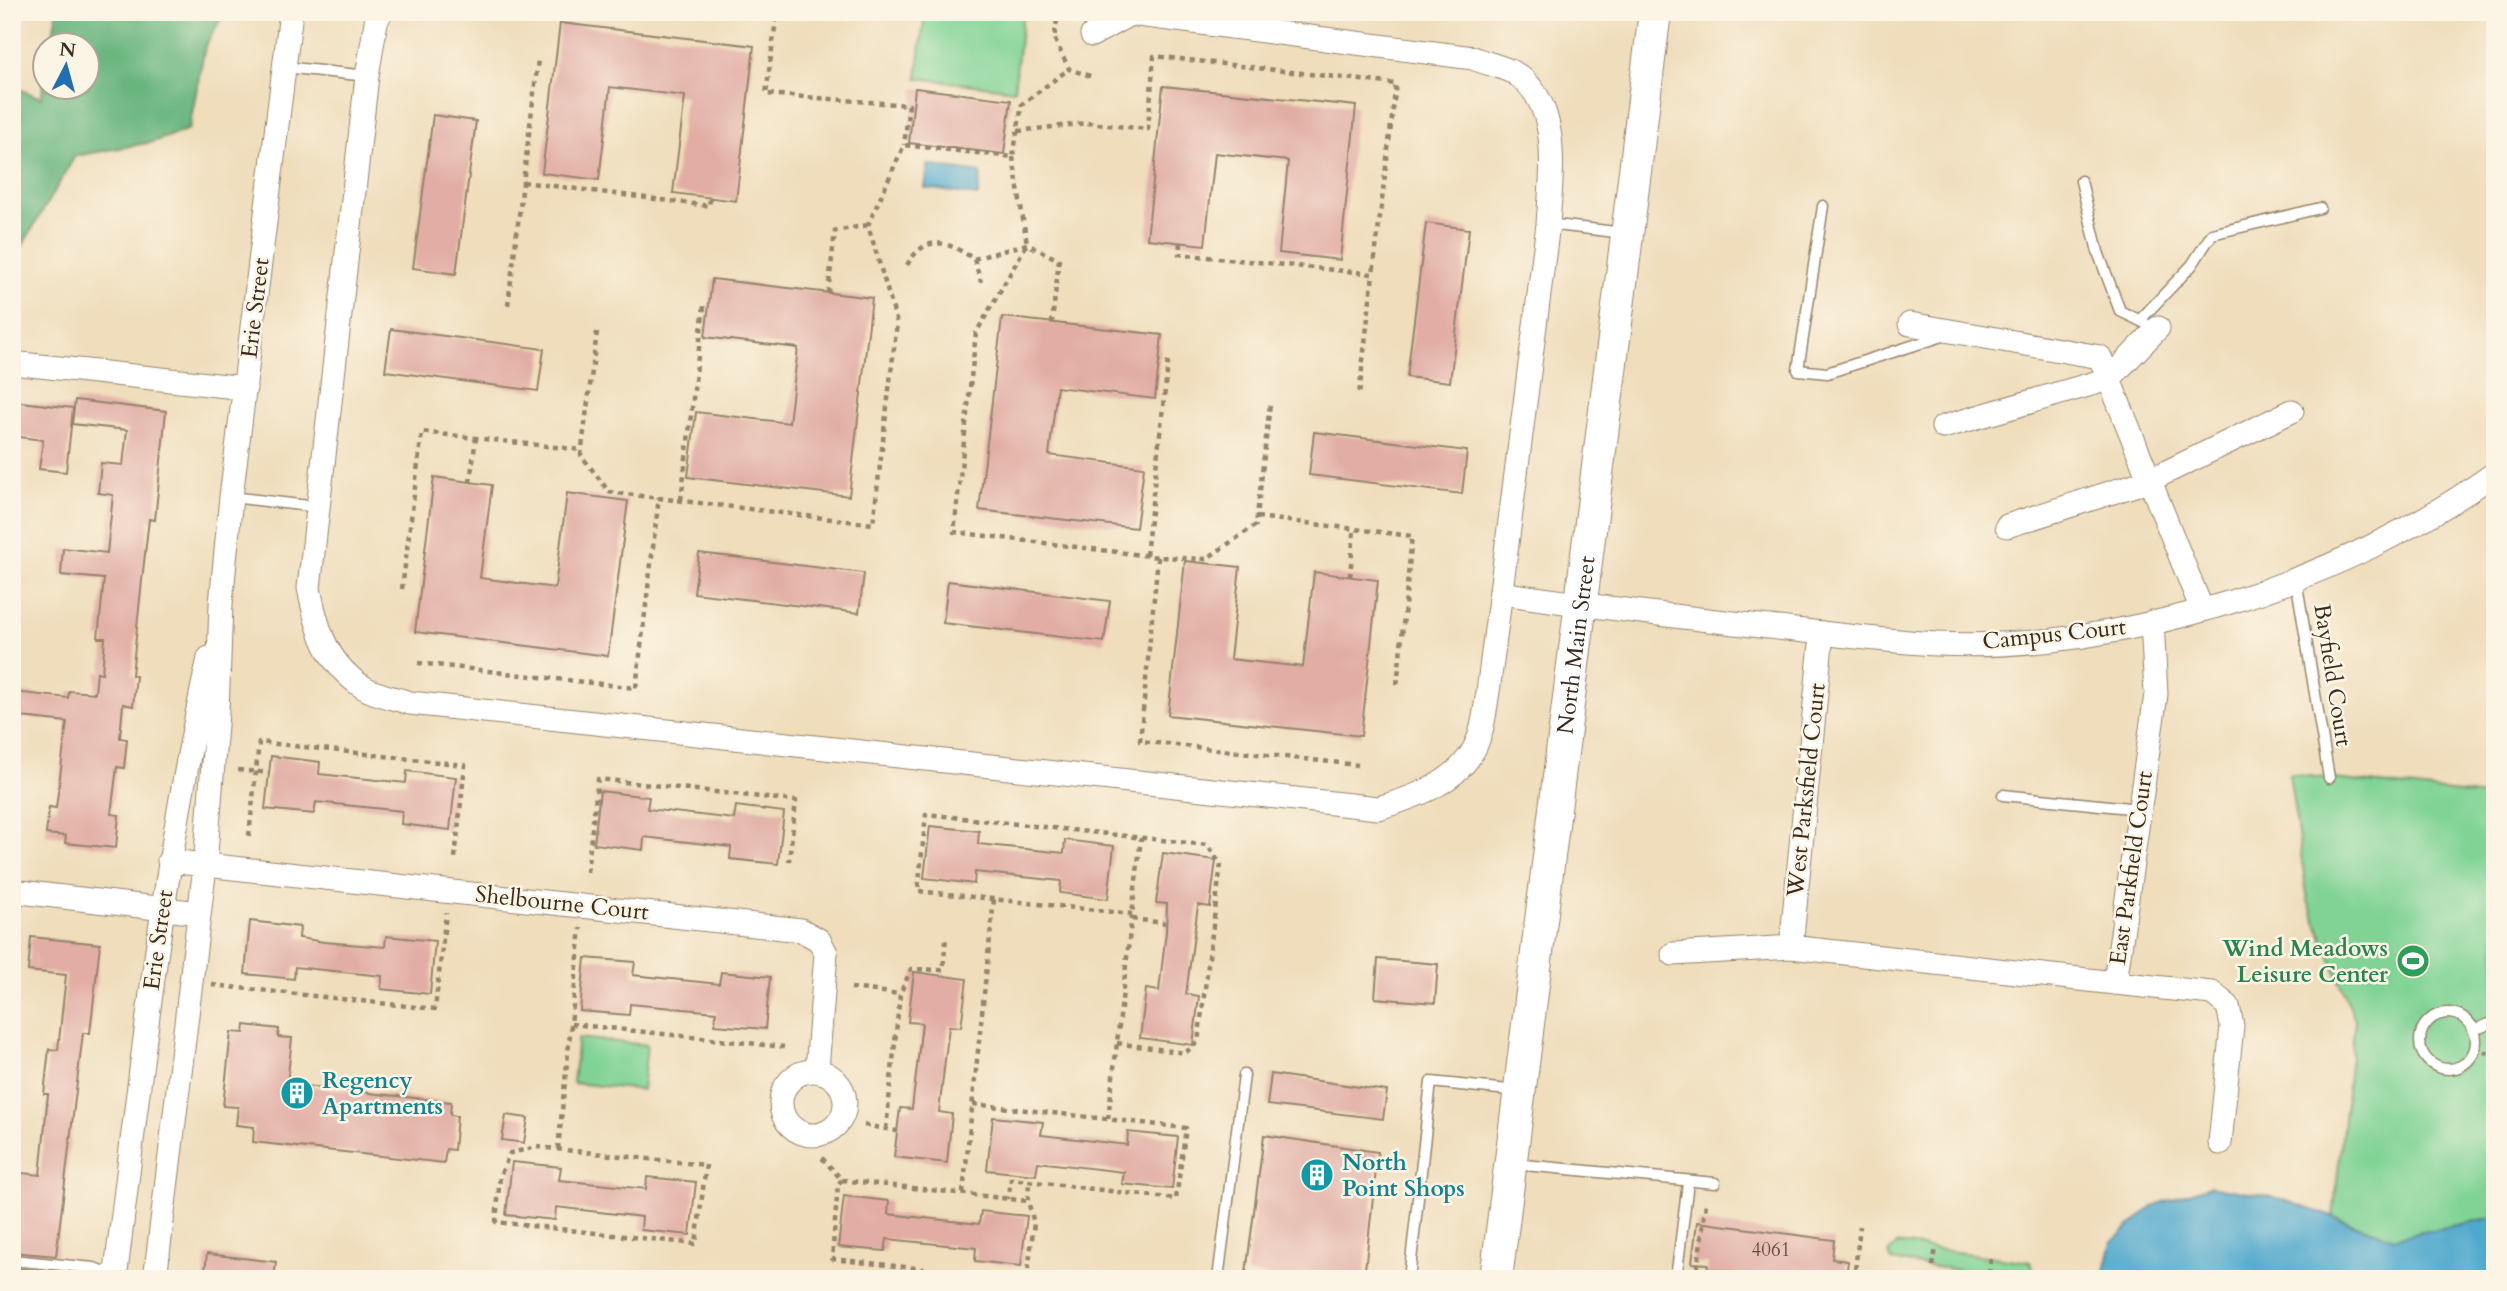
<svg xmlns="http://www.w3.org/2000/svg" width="2507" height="1291" font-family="Cardo,serif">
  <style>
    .green { fill: #80d395; stroke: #5e7e5a; stroke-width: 2 }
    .forest { fill: #68b57e; stroke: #52704e; stroke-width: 2 }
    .water { fill: #4fa8cd; stroke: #456976; stroke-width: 2 }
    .building { fill: #e1ada4 }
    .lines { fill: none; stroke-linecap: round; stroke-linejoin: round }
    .lane-casing { stroke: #95846c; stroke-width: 13 }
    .street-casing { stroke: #95846c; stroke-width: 25 }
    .secondary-casing { stroke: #95846c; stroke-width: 34 }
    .path { stroke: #95846c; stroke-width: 4.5; stroke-dasharray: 5 5; stroke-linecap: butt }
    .lane { stroke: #fff; stroke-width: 10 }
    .street { stroke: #fff; stroke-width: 23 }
    .secondary { stroke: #fff; stroke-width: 32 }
    .labels { text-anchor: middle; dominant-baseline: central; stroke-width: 5; stroke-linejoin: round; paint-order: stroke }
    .number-label { font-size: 19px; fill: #644b40 }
    .street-label { font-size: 23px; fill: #3b2a1e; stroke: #fcf5e5 }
    .leisure-label { font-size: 23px; font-weight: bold; fill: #27864d; stroke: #fcf5e5; text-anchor: end }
    .culture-label { font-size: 23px; font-weight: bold; fill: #0d838f; stroke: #fcf5e5; text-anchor: start }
  </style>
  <rect width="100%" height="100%" fill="#fcf5e5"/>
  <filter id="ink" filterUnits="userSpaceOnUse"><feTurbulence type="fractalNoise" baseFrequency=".0143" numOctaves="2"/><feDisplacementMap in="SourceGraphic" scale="14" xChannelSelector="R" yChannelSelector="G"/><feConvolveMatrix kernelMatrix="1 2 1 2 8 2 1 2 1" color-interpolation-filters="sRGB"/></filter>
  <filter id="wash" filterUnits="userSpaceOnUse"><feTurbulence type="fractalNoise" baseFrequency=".00686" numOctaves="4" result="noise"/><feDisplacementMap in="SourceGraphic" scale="28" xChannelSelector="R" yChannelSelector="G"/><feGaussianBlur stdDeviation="1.57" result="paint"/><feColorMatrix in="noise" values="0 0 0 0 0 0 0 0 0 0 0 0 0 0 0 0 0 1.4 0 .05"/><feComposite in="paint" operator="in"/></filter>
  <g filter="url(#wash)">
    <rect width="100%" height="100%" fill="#efddbb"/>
    <g class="green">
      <path d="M925,12H1023L1014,90L917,78Z"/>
      <path d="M2289,774L2495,797V1217L2394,1238L2333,1217L2355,1020L2308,901Z"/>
      <path d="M578,1038L647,1045L642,1090L573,1083Z"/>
      <path d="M1897,1244L2030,1262L2035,1271L2033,1277L2026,1279L1891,1261L1889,1252Z"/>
    </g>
    <path class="forest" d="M57,12H225L205,46L189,129L153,142L75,156L12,263V86L41,98L45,75L46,88H88V46L51,45Z"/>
    <g class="water">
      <path d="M928,165L981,173L978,196L925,188Z"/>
      <path d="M2209,1186L2278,1198L2394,1238L2495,1217V1279H2103L2112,1242L2153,1206Z"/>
    </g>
    <g id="blocks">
      <g class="building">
        <path d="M560,23L754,46L736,201L673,193L685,96L610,87L599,180L542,173Z"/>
        <path d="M1163,86L1356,106L1340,260L1279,253L1288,161L1215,153L1205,245L1147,239Z"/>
        <path d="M915,88L1011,100L1004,154L909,143Z"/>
        <path d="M433,115L476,121L456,274L413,268Z"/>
        <path d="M1426,223L1469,229L1450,382L1407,377Z"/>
        <path d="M712,279L872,298L849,496L688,477L696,412L789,423L798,348L705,337Z"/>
        <path d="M1002,317L1162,335L1155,399L1057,387L1049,455L1144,467L1136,528L979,510Z"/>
        <path d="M391,329L544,349L538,391L385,371Z"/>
        <path d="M75,400L166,411L155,520L149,519L142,580L132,675L136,676L133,706L123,704L120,738L127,739L124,768L117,767L111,814L119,815L116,848L65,843L66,836L46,834L49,807L56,808L67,722L12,716L14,692L68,698L69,691L95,693L97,672L102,673L105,638H98L104,579L61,575L63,548L107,553L113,495L98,493L101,463L123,465L127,430L72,424Z"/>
        <path d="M12,401L73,408L66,472L39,469L43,440L12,436Z"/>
        <path d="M1314,432L1467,451L1462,494L1309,475Z"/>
        <path d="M434,477L492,485L480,578L555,588L567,493L628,501L608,656L415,632Z"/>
        <path d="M699,553L864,573L859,613L694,593Z"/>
        <path d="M1185,561L1240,567L1230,659L1303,667L1314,572L1378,580L1361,736L1168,715Z"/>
        <path d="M948,581L1110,601L1104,642L943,623Z"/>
        <path d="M271,756L320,762L319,774L406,783L407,771L456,777L450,830L401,824L402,811L316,802L314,814L265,809Z"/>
        <path d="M600,791L649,797L647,809L734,819L736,806L784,812L778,864L730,859L731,847L644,837L643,850L594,844Z"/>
        <path d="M930,826L979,831L978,844L1064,853L1065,840L1114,846L1108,899L1060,893L1061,881L975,872L974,884L924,878Z"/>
        <path d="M1163,853L1216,860L1210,907L1198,905L1186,994L1199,996L1193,1045L1140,1038L1146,989L1159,991L1166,931L1167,904L1156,903Z"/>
        <path d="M250,921L300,927L299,938L324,942L385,947L386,936L435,941L430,994L381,989L382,976L295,967L294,979L245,974Z"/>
        <path d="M31,937L100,944L90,1033H83L56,1256L12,1252V1172L40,1175L48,1094H44L49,1049L58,1050L66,975L28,971Z"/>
        <path d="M585,958L635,962L633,975L719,984L721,972L770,977L765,1029L715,1025L716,1012L630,1004L629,1015L580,1011Z"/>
        <path d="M1378,959L1438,964L1435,1003L1375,998Z"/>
        <path d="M914,972L967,979L961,1027L949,1026L939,1112L952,1114L947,1163L894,1157L900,1108L912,1109L922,1023L908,1022Z"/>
        <path d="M245,1025L279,1029L278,1037L292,1038L287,1084L451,1102L450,1115L457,1116L454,1150L446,1149L444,1163L253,1142L254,1127L236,1125L238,1107L223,1106L231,1032L244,1033Z"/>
        <path d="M1271,1074L1387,1091L1383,1119L1267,1105Z"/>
        <path d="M506,1115L528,1118L524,1143L502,1140Z"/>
        <path d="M993,1117L1043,1122L1041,1135L1127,1145L1128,1132L1178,1137L1172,1189L1122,1184L1124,1172L1038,1162L1036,1175L987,1170Z"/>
        <path d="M1264,1135L1378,1152L1364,1279H1288L1246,1273Z"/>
        <path d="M512,1162L561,1167L559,1180L646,1189L647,1177L696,1182L690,1235L641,1230L642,1217L556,1207L555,1220L506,1215Z"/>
        <path d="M844,1196L889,1201L888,1214L979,1224L981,1211L1027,1216L1021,1266L975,1261L976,1248L887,1239L885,1251L838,1247Z"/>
        <path d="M1697,1222L1834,1240L1832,1259L1848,1261L1846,1279H1706L1708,1264L1692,1263Z"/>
        <path d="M207,1254L276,1262L274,1279H204Z"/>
        <path d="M12,1268L54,1272L53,1279H12Z"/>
      </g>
    </g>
  </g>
  <g filter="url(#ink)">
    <use href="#blocks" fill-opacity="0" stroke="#95846c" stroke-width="2"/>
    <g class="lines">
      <defs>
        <g id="lane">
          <path d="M284,67L367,76"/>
          <path d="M2081,181L2098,252L2120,311L2145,323"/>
          <path d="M1823,206L1798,370L1827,373L1946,335"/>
          <path d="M1548,224L1624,233"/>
          <path d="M2140,320L2192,265L2212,234L2320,208"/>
          <path d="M231,497L318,507"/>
          <path d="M2296,579L2329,778"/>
          <path d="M2003,795L2139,809"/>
          <circle cx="2448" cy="1041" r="28"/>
          <path d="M2473,1030L2495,1022"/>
          <path d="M1514,1164L1715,1183"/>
          <path d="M12,1260L94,1268L115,1276"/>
          <path d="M1218,1279L1244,1075"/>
          <path d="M1409,1279L1431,1082L1518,1091"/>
          <path d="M1676,1279L1688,1182"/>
        </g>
        <g id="street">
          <path d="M381,12L376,22L367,76L309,588C317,629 326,663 363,687C375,695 395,698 410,703L1378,808C1416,797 1463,781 1478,740C1484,726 1485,708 1488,692L1548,224C1551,178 1562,108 1519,76C1507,67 1486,64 1473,58L1130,14L1092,35"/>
          <path d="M1910,324L2100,357L2202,610"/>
          <path d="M12,363L245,388"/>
          <path d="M1943,427L2109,379L2158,328"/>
          <path d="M2007,526L2150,480L2292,411"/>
          <path d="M1502,593C1590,607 1680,617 1769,627C1825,633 1881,641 1937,644C2122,653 2346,581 2495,473"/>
          <path d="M2152,622L2156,694L2115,983L2212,993L2228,1006L2232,1026L2220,1143"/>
          <path d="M169,861L801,930L819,940L826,953L817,1070"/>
          <path d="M12,891L199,913"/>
          <path d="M1791,947L1822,633"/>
          <path d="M1673,954L1791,947L2115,983"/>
          <circle cx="813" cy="1103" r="32"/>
          <path d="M115,1279C141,1071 163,863 209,658"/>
          <path d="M155,1279L205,866L217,712L221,604L231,497L291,12"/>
        </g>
        <g id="secondary">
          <path id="s1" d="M1496,1279L1655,12"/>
        </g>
      </defs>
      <use href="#lane" class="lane-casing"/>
      <use href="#street" class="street-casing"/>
      <use href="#secondary" class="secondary-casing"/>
      <g class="path">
        <path d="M714,12L776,20L766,94L909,105L904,145"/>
        <path d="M1057,20L1054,38L1069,69L1093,77"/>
        <path d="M1018,131L1087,123L1148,129L1154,56L1396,84L1373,274"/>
        <path d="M1013,157L1027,244L976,333L954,532L1158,557L1206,559L1256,525L1270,404"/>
        <path d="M523,182L709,206L710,198"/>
        <path d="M1180,243L1179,254L1373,274L1359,395"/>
        <path d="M974,259L1027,244L1059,260L1052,322"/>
        <path d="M907,265C926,233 947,241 974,259L981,282"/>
        <path d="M828,293L835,231L868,225"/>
        <path d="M508,305L538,60"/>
        <path d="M597,332L581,455L609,492L873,524L897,323L868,225L904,145L1013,157L1022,104L1069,69"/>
        <path d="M470,482L476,438"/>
        <path d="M681,500L704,306"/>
        <path d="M1257,517L1412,536L1397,686"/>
        <path d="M1146,555L1168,364L1159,362"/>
        <path d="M1158,557L1140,741L1358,765"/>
        <path d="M1350,577L1354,529"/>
        <path d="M402,589L422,432L582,450"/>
        <path d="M418,663L636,688L659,497"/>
        <path d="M238,770L270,773"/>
        <path d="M249,836L259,742L465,765L455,858"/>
        <path d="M587,872L598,779L796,801L789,861"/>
        <path d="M1132,919L1165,923"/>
        <path d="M212,985L435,1009L446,913"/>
        <path d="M851,988L900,994"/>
        <path d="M571,1024L784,1047"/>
        <path d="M1117,1043L1185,1053L1198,1042L1221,864L1207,845L926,814L918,891L1132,914"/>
        <path d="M2474,1049L2495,1055"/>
        <path d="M973,1104L1186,1128L1176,1199L1011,1179L1008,1199"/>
        <path d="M1108,1119L1141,838"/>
        <path d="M864,1125L897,1131"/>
        <path d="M886,1129L900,994L911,969L943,970L946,937"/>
        <path d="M537,1147L706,1165L696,1244L496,1222L500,1176L510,1153Z"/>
        <path d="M558,1149L581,928"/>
        <path d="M822,1158L842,1180L1028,1201"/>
        <path d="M842,1180L838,1184L832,1259L1016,1279"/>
        <path d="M963,1193L994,899"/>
        <path d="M1933,1266L1936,1248"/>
        <path d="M1989,1274L1991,1255"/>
        <path d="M413,1276L430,1279"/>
        <path d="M1027,1279L1034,1223L1028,1201L1029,1182"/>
        <path d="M1696,1279L1706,1203"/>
        <path d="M1854,1279L1860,1226"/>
      </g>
      <use href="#lane" class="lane"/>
      <use href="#street" class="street"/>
      <use href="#secondary" class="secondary"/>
    </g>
  </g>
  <defs>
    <symbol id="stadium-disc" viewBox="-11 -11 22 22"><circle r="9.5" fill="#2e9e5b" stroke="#fcf5e5"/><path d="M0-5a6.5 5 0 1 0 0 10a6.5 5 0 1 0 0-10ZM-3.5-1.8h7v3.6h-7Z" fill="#fff"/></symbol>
    <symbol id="building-disc" viewBox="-11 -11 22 22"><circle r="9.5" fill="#0f9aa8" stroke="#fcf5e5"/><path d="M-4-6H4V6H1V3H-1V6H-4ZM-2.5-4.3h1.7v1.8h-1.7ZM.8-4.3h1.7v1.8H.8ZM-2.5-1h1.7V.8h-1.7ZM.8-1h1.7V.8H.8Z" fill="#fff"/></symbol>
  </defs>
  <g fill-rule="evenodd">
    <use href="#stadium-disc" x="2394" y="942" width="38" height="38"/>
    <use href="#building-disc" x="278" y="1074" width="38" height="38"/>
    <use href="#building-disc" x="1298" y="1156" width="38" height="38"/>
  </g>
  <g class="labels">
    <g class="number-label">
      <text x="1771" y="1250">4061</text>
    </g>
    <g class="street-label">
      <text transform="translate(255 308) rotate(-83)">Erie Street</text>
      <text transform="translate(2054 634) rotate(-6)">Campus Court</text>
      <text stroke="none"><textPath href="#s1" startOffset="639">North Main Street</textPath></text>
      <text transform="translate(2333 675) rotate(81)">Bayfield Court</text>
      <text transform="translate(1806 790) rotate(-84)">West Parksfield Court</text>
      <text transform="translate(2131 868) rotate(-82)">East Parkfield Court</text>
      <text transform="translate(562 903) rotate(6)">Shelbourne Court</text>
      <text transform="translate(158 940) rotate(-82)">Erie Street</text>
    </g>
    <g class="leisure-label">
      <text x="2388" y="948">Wind Meadows<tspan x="2388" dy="26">Leisure Center</tspan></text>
    </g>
    <g class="culture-label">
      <text x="322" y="1080">Regency<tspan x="322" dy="26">Apartments</tspan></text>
      <text x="1342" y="1162">North<tspan x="1342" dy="26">Point Shops</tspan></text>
    </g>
  </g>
  <rect width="2507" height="1291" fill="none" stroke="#fcf5e5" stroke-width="42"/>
  <g transform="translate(66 66) rotate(6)"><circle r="33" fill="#fcf5e5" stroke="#afa495" stroke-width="2"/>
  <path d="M0-5L12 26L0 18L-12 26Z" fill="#1f6fb2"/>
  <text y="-10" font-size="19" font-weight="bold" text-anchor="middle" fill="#3b2a1e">N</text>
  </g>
</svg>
